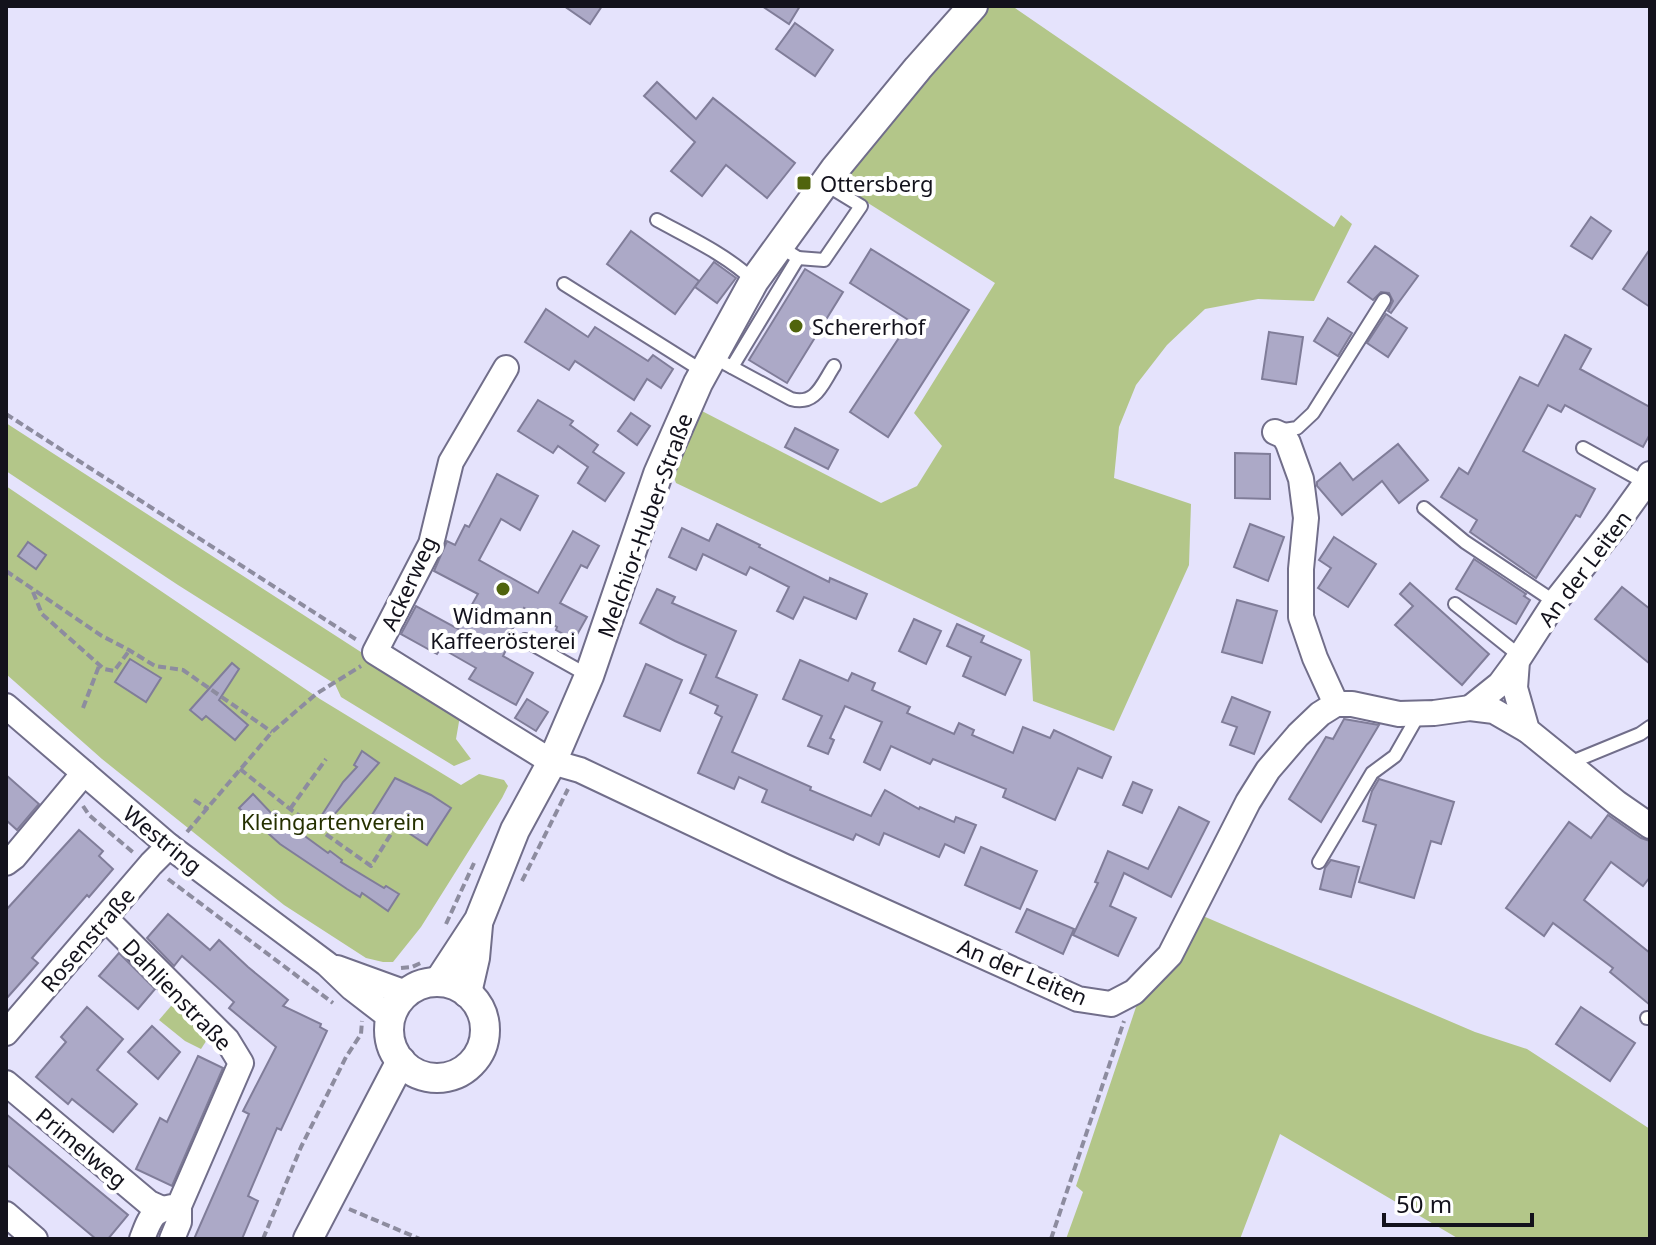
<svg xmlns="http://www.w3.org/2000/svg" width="1656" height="1245" font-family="'Noto Sans',sans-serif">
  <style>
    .green { fill: #b3c689 }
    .building { fill: #aca9c7; stroke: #807d99; stroke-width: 2 }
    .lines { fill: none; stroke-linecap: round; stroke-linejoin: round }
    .service-casing { stroke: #716e8a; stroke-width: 16 }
    .minor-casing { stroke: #716e8a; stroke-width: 28 }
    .tertiary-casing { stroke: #716e8a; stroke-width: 32 }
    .path { stroke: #8d8c9f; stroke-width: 4; stroke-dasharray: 8 4; stroke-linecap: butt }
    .service { stroke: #fff; stroke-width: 12 }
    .minor { stroke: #fff; stroke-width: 24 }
    .tertiary { stroke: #fff; stroke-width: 28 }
    .poi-dot { fill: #50640d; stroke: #fff; stroke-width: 3 }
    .labels { text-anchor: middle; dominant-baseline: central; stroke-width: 8; stroke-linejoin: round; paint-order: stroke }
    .poi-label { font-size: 22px; fill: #13121c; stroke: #fff; text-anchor: start }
    .street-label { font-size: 22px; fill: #13121c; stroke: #fff }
    .park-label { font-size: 22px; fill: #253000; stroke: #fff }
  </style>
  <rect width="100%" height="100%" fill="#e5e3fc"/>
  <g class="green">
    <path d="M985,6H1012L1334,227L1341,215L1352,224L1314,301L1258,299L1205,309L1167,345L1136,385L1119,427L1114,478L1191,504L1189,565L1114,731L1033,701L1030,651L676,483L673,475L700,410L881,503L917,486L942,446L914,413L995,283L841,186L846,175Z"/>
    <path d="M6,423L460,716L456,739L471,759L454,766L341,697L335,684L178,585L6,471Z"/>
    <path d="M6,486L320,699L461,785L479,774L504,780L508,786L502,798L421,927L393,962H383L366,958L284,905L102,759L6,674Z"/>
    <path d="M1203,916L1475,1032L1527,1049L1650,1129V1239H1459L1280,1134L1240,1239H1066L1083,1192L1076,1186L1137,1004C1169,983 1186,949 1203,916Z"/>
    <path d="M177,999L212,1032L201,1049L185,1041L159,1020Z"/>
  </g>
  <g class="building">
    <path d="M564,6H602L590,24Z"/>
    <path d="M762,6H800L789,24Z"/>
    <path d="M795,23L833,50L815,76L776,49Z"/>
    <path d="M657,82L696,119L713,98L795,163L767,198L726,165L702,196L671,171L695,142L644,96Z"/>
    <path d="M1591,217L1611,231L1592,259L1571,246Z"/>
    <path d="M631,231L699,281L675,314L607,264Z"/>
    <path d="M1375,246L1418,276L1391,313L1388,311L1393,301L1389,293L1381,292L1373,300L1348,282Z"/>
    <path d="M871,249L969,310L888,437L850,412L910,321L850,283Z"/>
    <path d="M1650,249V307L1623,289Z"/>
    <path d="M714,262L736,278L717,303L695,287Z"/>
    <path d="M805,269L843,292L787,383L749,360Z"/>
    <path d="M546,309L588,337L595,327L648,361L653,355L673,369L661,388L647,379L634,400L575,361L569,370L525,342Z"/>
    <path d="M1386,314L1407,328L1388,357L1367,343Z"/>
    <path d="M1328,318L1352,333L1338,356L1314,341Z"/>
    <path d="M1269,332L1303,337L1296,384L1262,379Z"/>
    <path d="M1565,335L1591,349L1580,369L1650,407V434L1643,447L1565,405L1561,412L1548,405L1523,451L1595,489L1580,517L1576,515L1536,578L1470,532L1477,520L1441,497L1459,468L1468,474L1520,377L1538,386Z"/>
    <path d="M538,400L573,421L570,425L598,445L593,452L624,473L605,501L578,483L588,467L558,446L553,453L518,431Z"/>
    <path d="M631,413L650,426L637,445L618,431Z"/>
    <path d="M795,428L838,450L828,469L785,447Z"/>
    <path d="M1398,444L1428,480L1399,503L1382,481L1342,515L1317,486V482L1340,463L1353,480Z"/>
    <path d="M1235,453L1270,454V499L1235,498Z"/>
    <path d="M497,474L538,496L520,530L501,519L479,560L538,593L573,531L599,546L587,568L581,565L560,603L587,617L574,640L556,630L557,627L524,608L502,648L506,650L503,656L533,673L516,705L469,679L476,668L441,648L437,654L401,634L416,606L458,629L478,594L434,571L447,541L455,545L465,525L469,527Z"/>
    <path d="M717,524L760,545L759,547L829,582L830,578L867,594L856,619L804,597L793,619L777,611L789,587L750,567L746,575L703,554L696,570L669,557L682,528L709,541Z"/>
    <path d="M1250,524L1284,537L1268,581L1234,567Z"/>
    <path d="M1334,537L1376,564L1348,607L1318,588L1331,568L1319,560Z"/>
    <path d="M28,542L46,555L36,569L18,556Z"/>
    <path d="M1474,559L1526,594L1524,596L1530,600L1516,624L1456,589Z"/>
    <path d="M1410,583L1489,654L1462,685L1395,625L1413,606L1400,594Z"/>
    <path d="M1622,587L1650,609V664L1595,619Z"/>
    <path d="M657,589L675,597L672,603L736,631L716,677L757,695L732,752L811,787L810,790L871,816L885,790L919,809L920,807L954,822L956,817L976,825L964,853L945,844L939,857L884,833L879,845L856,834L853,840L762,802L767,790L739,777L734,789L698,773L722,717L715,713L718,706L690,693L706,655L675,641L640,623Z"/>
    <path d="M1237,600L1277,611L1262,663L1222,652Z"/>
    <path d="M914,619L941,631L926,664L899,651Z"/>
    <path d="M957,624L984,636L981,642L1021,660L1005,695L963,676L971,657L947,646Z"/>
    <path d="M130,659L161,678L146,702L115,682Z"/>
    <path d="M800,660L848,681L852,673L875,683L872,690L910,707L907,713L954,734L959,723L974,730L972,735L1013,753L1023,727L1050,738L1054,730L1111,757L1102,778L1078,768L1055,820L1003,797L1006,789L933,759L930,764L891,746L880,770L864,762L882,722L845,706L830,738L834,740L828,754L808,746L822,716L783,699Z"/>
    <path d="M232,663L239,669L219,700L248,725L235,740L206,716L202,720L190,710Z"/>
    <path d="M646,664L682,680L660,731L624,716Z"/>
    <path d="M1232,697L1270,712L1254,754L1230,745L1237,727L1222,722Z"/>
    <path d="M527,699L548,712L536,731L515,718Z"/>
    <path d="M1344,719L1379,725L1321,822L1289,799L1326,737L1333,739Z"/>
    <path d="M362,751L379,763L327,823L320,818L343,782L357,767L354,765Z"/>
    <path d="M6,775L39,804L17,830L6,820Z"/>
    <path d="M395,778L431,795L451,808L427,845L392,822L389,826L372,815Z"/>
    <path d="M1379,779L1454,802L1441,844L1431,841L1414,898L1359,882L1376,825L1363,821L1372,791Z"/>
    <path d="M1133,782L1152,790L1142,813L1123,805Z"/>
    <path d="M253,794L272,814L274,811L291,826L328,853L330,851L342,860L341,862L384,888L386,886L399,894L388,911L362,893L360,897L347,889L280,844L251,818L250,819L239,808Z"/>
    <path d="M1179,807L1209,822L1171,897L1124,873L1110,906L1136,918L1118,956L1073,935L1098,883L1095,882L1108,851L1148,869Z"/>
    <path d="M1608,815L1641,838L1650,841V877L1643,886L1611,862L1584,900L1650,953V1005L1610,972L1613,968L1553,923L1544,936L1506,908L1569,822L1591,838Z"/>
    <path d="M79,830L103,851L99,856L113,869L89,897L87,895L32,958L38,963L6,999V910Z"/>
    <path d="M981,847L1037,871L1020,909L965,885Z"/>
    <path d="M1331,860L1359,867L1351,897L1320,889L1325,868Z"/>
    <path d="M1027,909L1074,929L1063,954L1016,932Z"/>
    <path d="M168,914L210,950L219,940L248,967L288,1000L283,1006L321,1024L320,1027L327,1031L281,1130L277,1128L248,1196L258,1201L242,1239H194L249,1114L243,1111L276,1047L229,1008L234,1002L182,956L174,966L147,938Z"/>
    <path d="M119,953L155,989L138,1009L99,976Z"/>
    <path d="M87,1007L123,1039L97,1070L137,1104L113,1132L72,1099L68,1104L36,1077L66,1042L61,1037Z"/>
    <path d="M1581,1007L1635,1043L1610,1081L1556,1044Z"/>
    <path d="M152,1026L180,1052L158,1079L128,1052Z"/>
    <path d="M198,1056L223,1068L172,1186L136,1169L160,1118L167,1122Z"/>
    <path d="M6,1114L128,1215L108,1239H96L6,1164Z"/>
  </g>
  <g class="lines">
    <defs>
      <g id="service">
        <path d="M657,220C690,238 727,255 754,281"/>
        <path d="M798,258L824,260L861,206L825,184"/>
        <path d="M564,284L704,372"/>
        <path d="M726,364L791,399C816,406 822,384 834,366"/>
        <path d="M732,367L798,258L779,246"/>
        <path d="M1278,431L1297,428L1313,413L1384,300"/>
        <path d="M1583,448L1646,483"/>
        <path d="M1424,508L1465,542L1555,602"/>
        <path d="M1455,604L1520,656"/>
        <path d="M525,640L589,676"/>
        <path d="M1567,764L1640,734L1650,727"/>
        <path d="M1319,862L1372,773L1395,756L1419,714"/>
        <path d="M1647,1018H1650"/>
      </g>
      <g id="minor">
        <path d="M506,368L451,462L431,544L375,652L552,762L580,770L783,866L1078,999L1111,1004L1134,992L1170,955L1248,802L1268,770L1298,735L1320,714L1336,704H1352L1399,714L1434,713L1470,708L1494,711L1527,730"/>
        <path d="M1275,432L1284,436L1288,443L1301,479L1306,518L1301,569V617L1315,658L1336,704"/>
        <path d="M1650,474L1646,483L1615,526L1555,602L1517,661L1515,688L1527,730L1617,803L1650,826"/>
        <path d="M6,706L169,846L327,964L352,988L391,1018"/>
        <path d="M1470,708L1500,684L1517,661"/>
        <path d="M6,863L14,857L84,773"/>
        <path d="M105,918L227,1040L241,1063L179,1206C153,1209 151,1215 142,1239"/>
        <path d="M337,968L406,993"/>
        <path d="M6,1033L151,864L169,846"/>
        <path d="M6,1083L149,1203L160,1208"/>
        <path d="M6,1214L35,1239"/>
        <path d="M172,1239L179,1222V1206"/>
      </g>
      <g id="tertiary">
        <path d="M439,981L479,920L515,830L552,762L589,676L658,474L698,383L754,281L835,169L918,68L973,6"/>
        <circle cx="437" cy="1030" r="48"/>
        <path d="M467,993L475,958L478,925"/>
        <path d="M308,1239L401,1061"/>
      </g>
    </defs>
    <use href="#service" class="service-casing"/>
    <use href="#minor" class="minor-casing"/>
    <use href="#tertiary" class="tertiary-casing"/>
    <g class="path">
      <path d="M6,414L357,640"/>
      <path d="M6,571L102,636L129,650L155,666L183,670L272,732"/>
      <path d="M33,592L42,614L104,669L114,671L129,651"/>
      <path d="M83,708L99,666"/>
      <path d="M240,769L290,809L371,866L404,813"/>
      <path d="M194,800L208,809"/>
      <path d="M83,806L89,815L135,854"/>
      <path d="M290,809L326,759"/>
      <path d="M187,832L272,732L316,694L361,666"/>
      <path d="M168,879L333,1003"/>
      <path d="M522,881L568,789"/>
      <path d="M446,924L474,863"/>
      <path d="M401,968L412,967L423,962"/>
      <path d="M349,1209L420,1239"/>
      <path d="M263,1239L301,1147L346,1057L361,1034L362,1021"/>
      <path d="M1051,1239L1124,1021"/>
    </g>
    <use href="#service" class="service"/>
    <use href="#minor" class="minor"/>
    <use href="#tertiary" class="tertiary"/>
  </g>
  <g class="poi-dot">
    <rect x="796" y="175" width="16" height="16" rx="4"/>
    <circle cx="796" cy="326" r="8"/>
    <circle cx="503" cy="589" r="8"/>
  </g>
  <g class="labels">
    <g class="poi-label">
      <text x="820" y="183">Ottersberg</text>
      <text x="812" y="326">Schererhof</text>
      <text x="503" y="615" text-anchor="middle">Widmann<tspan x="503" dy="25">Kaffeerösterei</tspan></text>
    </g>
    <g class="street-label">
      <text transform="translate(644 525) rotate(-70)">Melchior-Huber-Straße</text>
      <text transform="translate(1584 568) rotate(-53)">An der Leiten</text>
      <text transform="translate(408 583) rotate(-65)">Ackerweg</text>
      <text transform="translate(163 839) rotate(39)">Westring</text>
      <text transform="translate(87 939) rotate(-49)">Rosenstraße</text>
      <text transform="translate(1023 971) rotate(23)">An der Leiten</text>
      <text transform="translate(178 994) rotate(46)">Dahlienstraße</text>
      <text transform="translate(82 1147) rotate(40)">Primelweg</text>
    </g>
    <g class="park-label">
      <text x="333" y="821">Kleingartenverein</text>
    </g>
  </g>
  <rect width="1656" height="1245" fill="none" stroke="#13121c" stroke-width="16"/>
  <path d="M1384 1213v12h148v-12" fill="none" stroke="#13121c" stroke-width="4"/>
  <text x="1396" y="1213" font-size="24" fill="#13121c" stroke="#ffffff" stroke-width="6" paint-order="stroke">50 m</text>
</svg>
